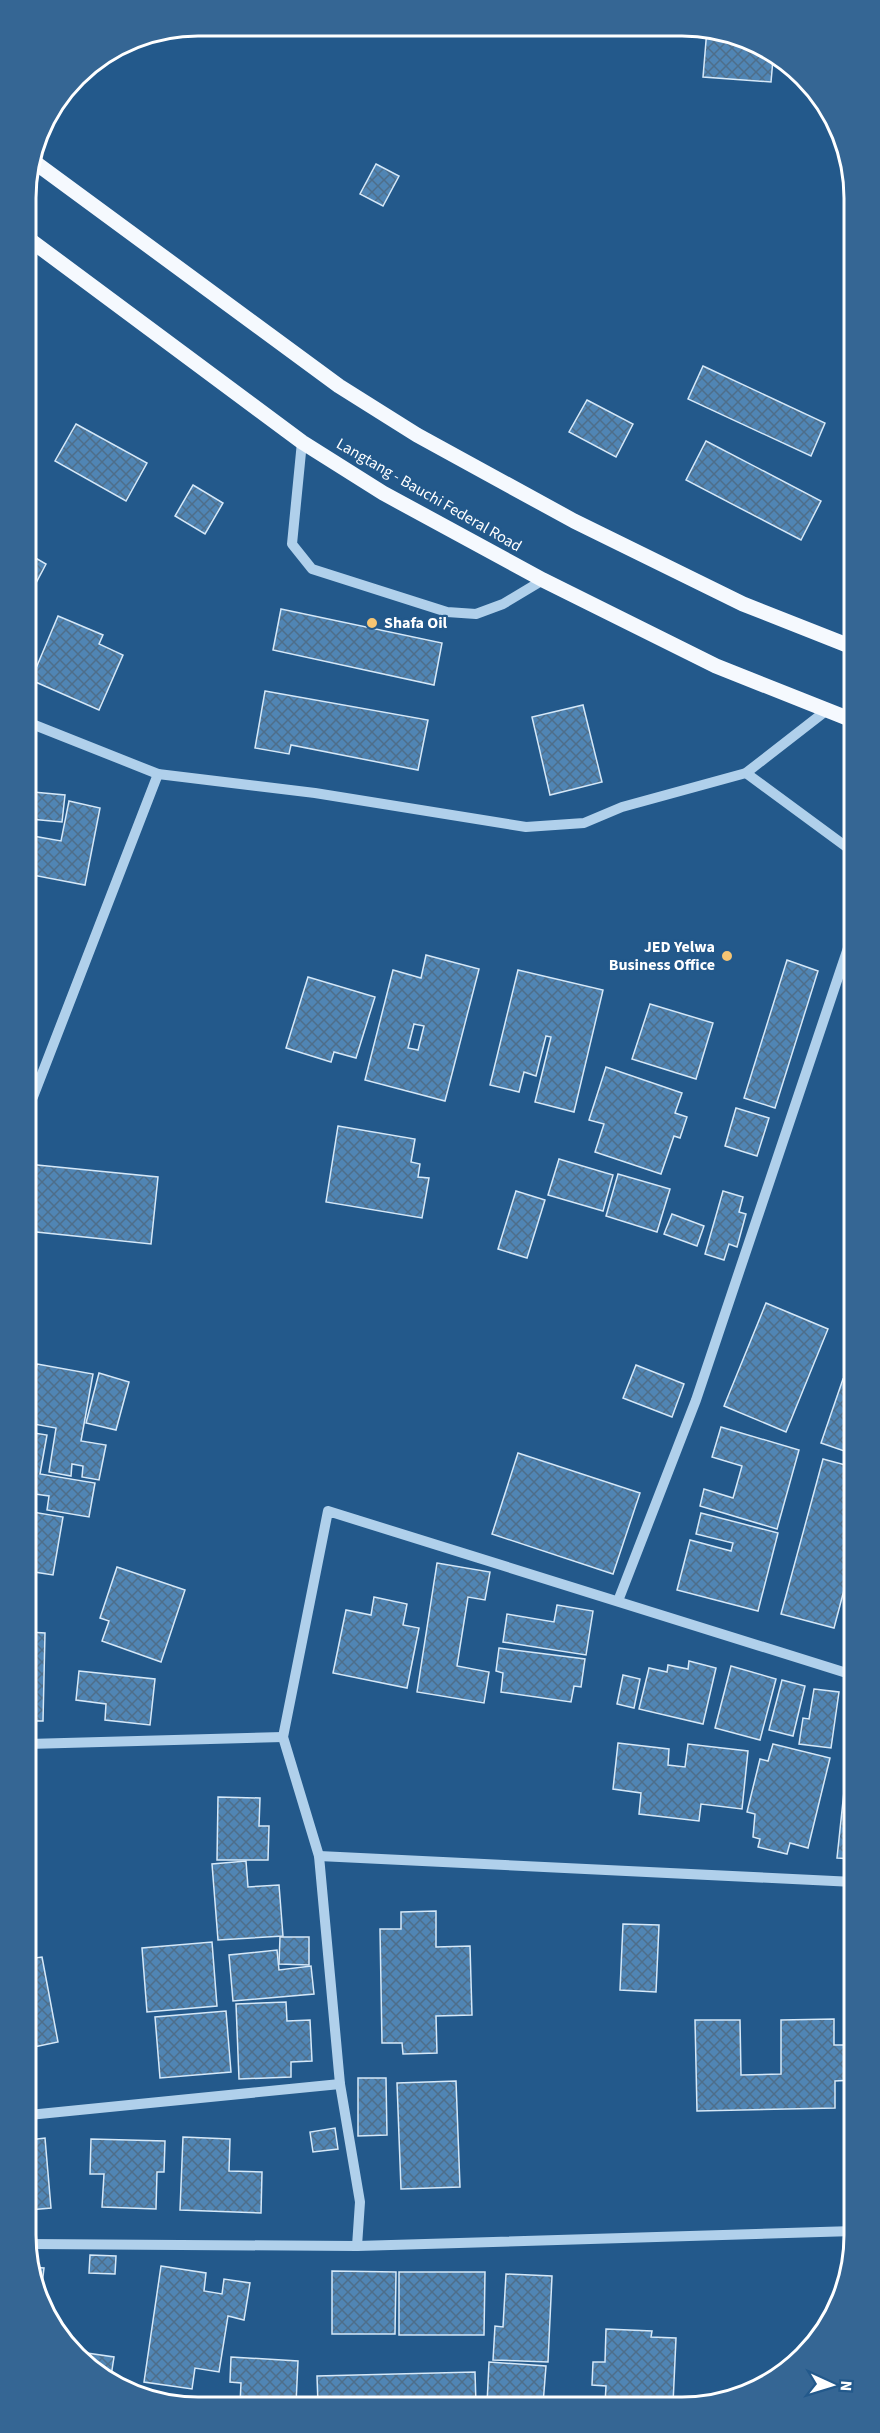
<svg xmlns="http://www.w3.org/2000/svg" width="880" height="2433" font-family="'Source Sans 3',sans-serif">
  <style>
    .building { fill: url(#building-cross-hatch); stroke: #d5e8f8; stroke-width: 1.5; fill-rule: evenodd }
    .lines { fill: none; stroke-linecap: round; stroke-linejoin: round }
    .minor { stroke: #b0d0eb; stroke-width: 10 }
    .major { stroke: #f5f9fe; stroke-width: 15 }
    .poi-dot { fill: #f6c573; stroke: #23598b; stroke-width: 2 }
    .labels { text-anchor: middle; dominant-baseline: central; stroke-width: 4.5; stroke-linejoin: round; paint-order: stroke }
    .street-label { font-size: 16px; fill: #fff; stroke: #23598b }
    .poi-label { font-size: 16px; font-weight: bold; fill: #fff; stroke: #23598b; text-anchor: start }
    .rim { fill: none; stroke: #fff; stroke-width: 3 }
  </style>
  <defs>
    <pattern id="building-cross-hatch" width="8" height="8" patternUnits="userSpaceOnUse" patternTransform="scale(1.5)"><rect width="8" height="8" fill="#5085b4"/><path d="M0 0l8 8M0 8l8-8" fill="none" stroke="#4e6e8a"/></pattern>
  </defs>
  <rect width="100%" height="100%" fill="#23598b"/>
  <g class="building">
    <path d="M707,29H716L773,59L771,82L703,77Z"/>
    <path d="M376,164L399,176L383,206L360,194Z"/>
    <path d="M703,366L825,423L811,456L688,399Z"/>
    <path d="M587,400L633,424L616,457L569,432Z"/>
    <path d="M76,424L147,463L126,501L55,461Z"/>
    <path d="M706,441L821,501L801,540L686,480Z"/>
    <path d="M193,485L223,503L205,534L175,516Z"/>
    <path d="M27,553L46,564L26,602V554Z"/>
    <path d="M281,609L442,643L434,685L273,650Z"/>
    <path d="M58,616L103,635L99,644L123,655L99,710L31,680Z"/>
    <path d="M265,691L428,720L418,770L291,745L289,754L255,748Z"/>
    <path d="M583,705L602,782L550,795L532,717Z"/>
    <path d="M33,792L65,795L62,822L30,819Z"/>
    <path d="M69,801L100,808L85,885L27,874V835L61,841Z"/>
    <path d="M426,955L479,969L445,1101L365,1080L393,970L421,978ZM414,1024L424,1026L418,1050L408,1048Z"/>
    <path d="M787,960L818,971L775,1108L744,1098Z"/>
    <path d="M518,970L603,990L574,1112L535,1102L551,1037L546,1036L536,1076L524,1072L519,1092L490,1085Z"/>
    <path d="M308,977L375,997L356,1058L334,1052L331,1062L286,1048Z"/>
    <path d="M650,1004L713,1023L696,1079L632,1059Z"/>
    <path d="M606,1067L682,1093L675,1113L687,1117L680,1138L674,1136L661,1174L595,1152L604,1124L589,1120Z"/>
    <path d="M736,1108L769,1118L757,1156L725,1146Z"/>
    <path d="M338,1126L415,1139L411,1162L420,1164L418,1177L429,1178L422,1218L326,1202Z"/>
    <path d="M559,1159L613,1175L603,1211L548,1195Z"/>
    <path d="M27,1164L158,1177L151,1244L27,1231Z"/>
    <path d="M618,1174L670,1189L657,1232L606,1216Z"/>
    <path d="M516,1191L545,1200L527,1258L498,1249Z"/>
    <path d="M723,1191L743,1197L739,1212L746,1214L737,1247L729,1244L724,1260L705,1254Z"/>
    <path d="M672,1214L704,1226L697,1246L664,1234Z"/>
    <path d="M766,1303L828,1329L786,1432L724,1406Z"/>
    <path d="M37,1364L93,1374L81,1441L106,1445L99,1480L82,1477L83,1466L72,1464L71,1476L49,1472L56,1428L28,1423Z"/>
    <path d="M636,1365L684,1384L672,1417L623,1398Z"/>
    <path d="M99,1373L129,1382L116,1430L86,1423Z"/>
    <path d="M843,1379L853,1382V1454L821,1443Z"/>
    <path d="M721,1427L799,1450L777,1529L700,1506L704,1489L733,1498L742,1466L712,1457Z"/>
    <path d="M28,1432L47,1435L40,1474L95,1483L89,1517L47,1510L49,1496L35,1494L32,1512L63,1517L53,1575L28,1571Z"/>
    <path d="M518,1453L640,1493L613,1574L492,1534Z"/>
    <path d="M823,1459L853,1467V1556L834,1628L781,1614Z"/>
    <path d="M701,1513L778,1533L758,1611L677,1590L690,1540L731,1551L733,1543L696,1534Z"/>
    <path d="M437,1563L490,1572L485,1600L468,1597L457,1666L489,1672L484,1703L417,1692Z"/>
    <path d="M117,1567L185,1590L161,1662L102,1641L109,1621L100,1618Z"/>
    <path d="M374,1597L407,1604L403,1625L419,1628L407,1688L333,1673L346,1610L371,1615Z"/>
    <path d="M557,1605L593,1611L586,1655L503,1642L507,1614L554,1622Z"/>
    <path d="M28,1632L45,1633L43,1721H28Z"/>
    <path d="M499,1648L585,1659L581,1687L574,1686L571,1702L501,1692L503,1673L496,1671Z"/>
    <path d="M689,1661L716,1668L703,1724L639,1709L649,1668L667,1672L668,1665L688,1669Z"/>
    <path d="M731,1666L776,1679L760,1740L715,1728Z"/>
    <path d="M79,1671L155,1679L150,1725L105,1720L106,1704L76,1700Z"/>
    <path d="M623,1675L640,1679L634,1708L617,1704Z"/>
    <path d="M782,1680L805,1686L793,1736L769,1730Z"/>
    <path d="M814,1689L839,1692L831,1748L799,1744L803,1718L809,1719Z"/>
    <path d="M618,1743L669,1749L668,1765L685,1767L688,1744L748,1751L742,1809L701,1804L699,1821L639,1814L641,1793L613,1789Z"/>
    <path d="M773,1744L830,1758L808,1848L790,1843L787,1854L758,1847L760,1839L753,1837L755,1814L747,1812L760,1759L768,1761Z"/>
    <path d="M845,1782L853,1783L854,1859L837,1858Z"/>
    <path d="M218,1797L260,1798L259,1826H269L268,1860H217Z"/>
    <path d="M246,1861L248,1887L279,1885L283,1936L218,1940L212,1864Z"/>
    <path d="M436,1911V1947L470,1946L472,2015L436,2016L437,2053L403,2054L402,2043H382L380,1929H401V1912Z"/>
    <path d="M623,1924L659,1925L656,1992L620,1990Z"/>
    <path d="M280,1937H309V1965L279,1964Z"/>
    <path d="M212,1942L217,2006L147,2012L142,1948Z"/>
    <path d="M277,1950L279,1970L311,1966L314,1994L233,2001L229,1955Z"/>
    <path d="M42,1957L58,2042L29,2048L28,1959Z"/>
    <path d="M286,2002L287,2021L310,2020L312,2061L291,2062V2077L239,2079L236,2004Z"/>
    <path d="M226,2011L231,2072L160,2078L155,2017Z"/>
    <path d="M834,2019V2045H854V2080L835,2081V2108L697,2111L695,2020H740L741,2075L781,2074V2020Z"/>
    <path d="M358,2078H386L387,2135L358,2136Z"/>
    <path d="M456,2081L460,2187L401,2189L397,2083Z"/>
    <path d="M335,2128L338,2149L313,2152L310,2132Z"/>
    <path d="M183,2137L230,2139L229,2171L262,2172L261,2213L180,2210Z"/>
    <path d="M45,2138L51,2208L29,2210V2140Z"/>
    <path d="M91,2139L165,2141L164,2172H157L156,2209L102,2207L104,2174H90Z"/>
    <path d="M90,2255L116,2256L115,2274L89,2273Z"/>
    <path d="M161,2266L206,2273L204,2291L222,2294L224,2279L250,2283L244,2320L228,2316L219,2372L195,2368L192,2389L144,2382Z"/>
    <path d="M29,2267L44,2268L41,2293L29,2269Z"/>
    <path d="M332,2271L396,2272L395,2334H332Z"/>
    <path d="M399,2272H485L484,2335H399Z"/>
    <path d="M506,2274L552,2276L548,2362L493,2360L495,2326L503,2327Z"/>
    <path d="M606,2329L652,2331L651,2337L676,2338L673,2404H605L606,2386L592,2385L593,2362H605Z"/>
    <path d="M73,2351L114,2357L111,2376L76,2357Z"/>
    <path d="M231,2357L298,2361L296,2404H240L241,2383L230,2382Z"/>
    <path d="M489,2362L546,2366L543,2404H487Z"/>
    <path d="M475,2372L476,2404H318L317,2376Z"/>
    <path d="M557,2397L580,2398L579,2404H556Z"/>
  </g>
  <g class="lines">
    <g class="minor">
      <path d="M302,442L292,544L312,569L447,612L476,614L503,604L543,580"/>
      <path d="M27,722L158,774L315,793L526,827L584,823L622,807L746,773L827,710"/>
      <path d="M746,773L852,851"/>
      <path d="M27,1105L33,1097L158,774"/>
      <path d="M618,1601L696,1400L852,936"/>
      <path d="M28,1744L283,1737"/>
      <path d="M319,1856L854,1882"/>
      <path d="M29,2115L340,2084"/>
      <path d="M29,2244L357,2246L854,2231"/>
      <path d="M357,2246L360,2202L340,2084L319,1856L283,1737L328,1511L853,1675"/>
    </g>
    <g class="major">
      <path d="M33,161L339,386L417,435L574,521L743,604L852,647"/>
      <path d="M26,237L302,442L383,493L543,580L716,666L852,720"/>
    </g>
  </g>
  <g class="poi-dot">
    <circle cx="372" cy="623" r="6"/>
    <circle cx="727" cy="956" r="6"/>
  </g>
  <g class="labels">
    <g class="street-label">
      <text transform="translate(429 495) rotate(30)">Langtang - Bauchi Federal Road</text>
    </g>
    <g class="poi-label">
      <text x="384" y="623">Shafa Oil</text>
      <text x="715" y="947" text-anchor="end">JED Yelwa<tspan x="715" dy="18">Business Office</tspan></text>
    </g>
  </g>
  <path d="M0 0H880V2433H0ZM198 36H682A162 162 0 0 1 844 198V2235A162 162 0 0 1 682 2397H198A162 162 0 0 1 36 2235V198A162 162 0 0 1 198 36Z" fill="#356694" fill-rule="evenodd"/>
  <path class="rim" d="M198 36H682A162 162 0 0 1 844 198V2235A162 162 0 0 1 682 2397H198A162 162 0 0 1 36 2235V198A162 162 0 0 1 198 36Z"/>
  <g transform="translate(832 2385) rotate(94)" stroke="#23598b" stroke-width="4.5" paint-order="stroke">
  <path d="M0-4.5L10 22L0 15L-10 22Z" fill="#ffffff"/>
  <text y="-9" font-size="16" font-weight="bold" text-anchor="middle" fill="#ffffff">N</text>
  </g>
</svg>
